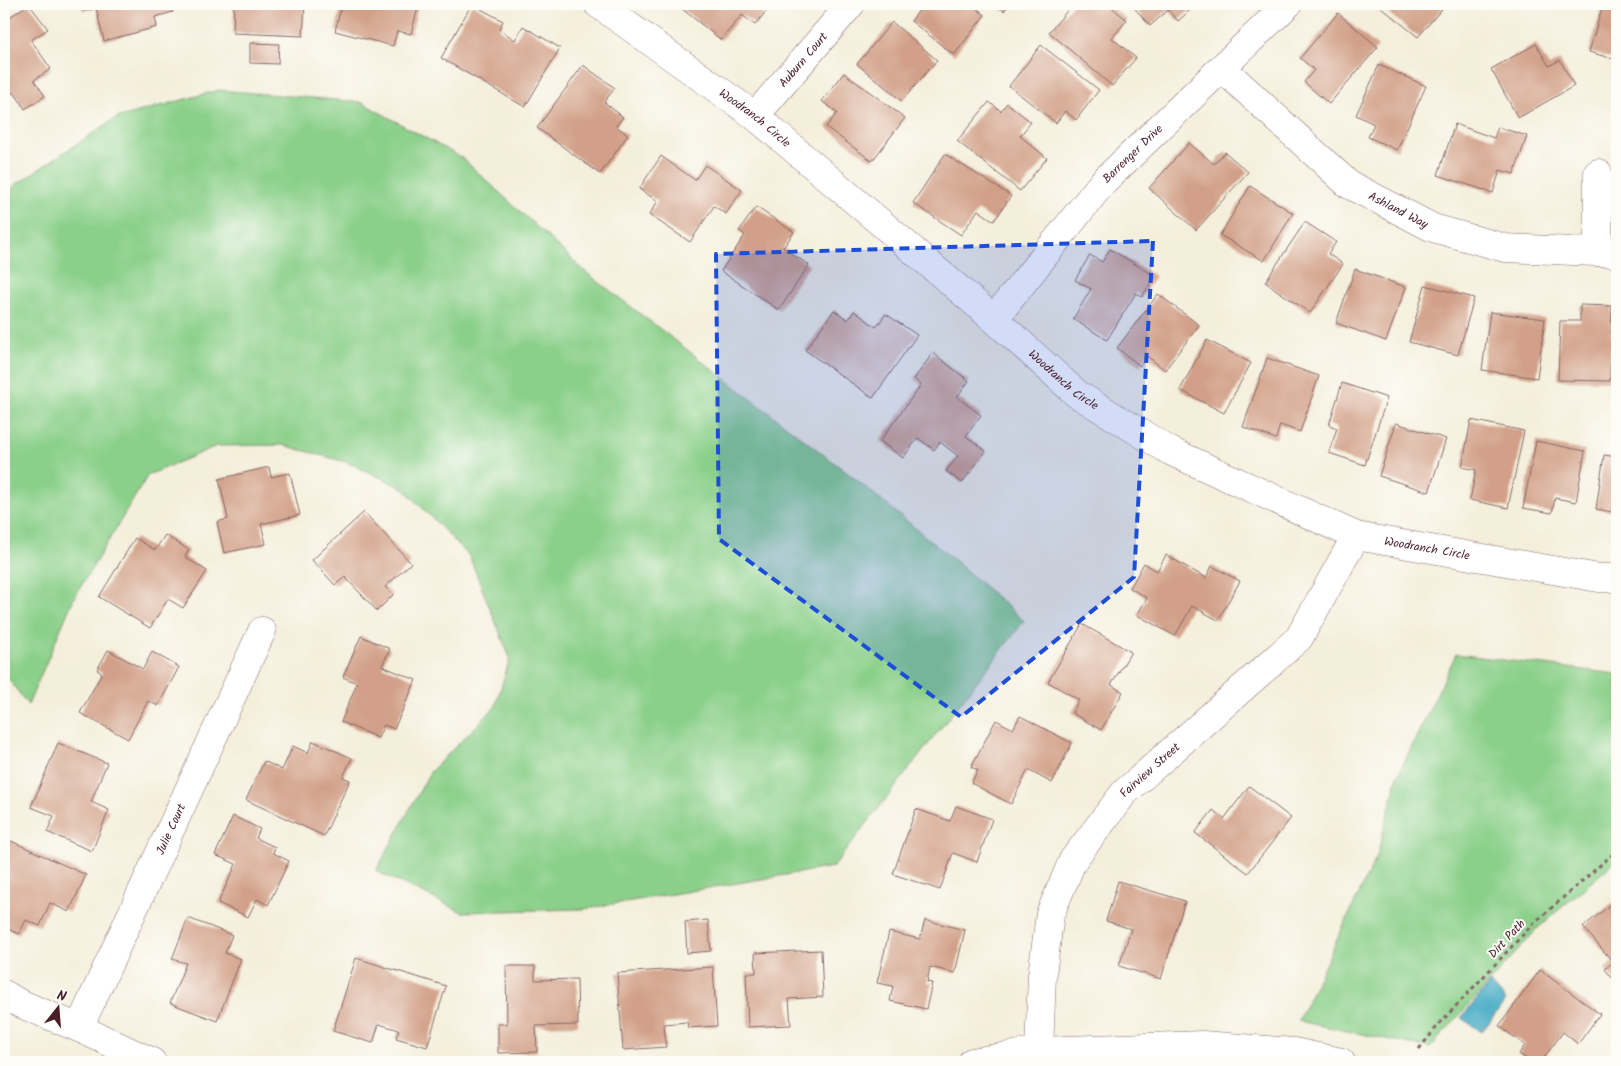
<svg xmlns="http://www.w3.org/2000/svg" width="1621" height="1066" font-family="Kalam,sans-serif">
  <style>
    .green { fill: #8bd08a; stroke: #6a785a }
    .water { fill: #44aac4; stroke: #476478 }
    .building { fill: #d2a088 }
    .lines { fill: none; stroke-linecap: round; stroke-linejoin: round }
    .minor-casing { stroke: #866869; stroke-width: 29 }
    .path { stroke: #866869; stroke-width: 3; stroke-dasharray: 4 4; stroke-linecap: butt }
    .minor { stroke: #fff; stroke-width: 28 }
    .marked { fill: #1d4ed8; fill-opacity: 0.2; stroke: #1d4ed8; stroke-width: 4; stroke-dasharray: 10 6; stroke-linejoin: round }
    .labels { text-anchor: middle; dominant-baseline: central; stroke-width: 4; stroke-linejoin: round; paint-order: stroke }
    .street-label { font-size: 12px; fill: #4a1f2b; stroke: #fdfcf7 }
  </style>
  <rect width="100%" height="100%" fill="#fdfcf7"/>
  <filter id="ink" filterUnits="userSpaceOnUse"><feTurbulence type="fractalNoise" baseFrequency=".02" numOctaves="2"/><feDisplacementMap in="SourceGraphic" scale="10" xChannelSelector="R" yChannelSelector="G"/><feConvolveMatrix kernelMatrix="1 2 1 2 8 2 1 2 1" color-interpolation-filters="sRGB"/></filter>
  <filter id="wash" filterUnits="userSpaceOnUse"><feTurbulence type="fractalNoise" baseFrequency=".0096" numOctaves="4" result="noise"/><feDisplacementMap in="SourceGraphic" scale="20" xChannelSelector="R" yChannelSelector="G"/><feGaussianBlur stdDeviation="1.12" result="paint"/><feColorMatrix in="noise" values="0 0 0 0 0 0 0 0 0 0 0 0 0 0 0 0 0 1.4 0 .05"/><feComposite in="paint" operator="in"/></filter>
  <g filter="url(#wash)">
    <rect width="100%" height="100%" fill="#f4efdb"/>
    <g class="green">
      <path d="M219,90L361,102L462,158L587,273L858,481L954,560L1024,621L833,867L584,909L462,912L376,871L430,772L495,707L510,658L469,556L403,488L349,463L283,445L217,446L148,475L74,598L28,705L4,673V202L15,185L116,118Z"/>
      <path d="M1456,654L1617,674V860L1539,927L1430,1048L1298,1021L1377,856L1398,775Z"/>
    </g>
    <path class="water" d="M1490,983L1506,1000L1482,1032L1461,1018Z"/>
    <g id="blocks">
      <g class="building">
        <path d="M29,4L48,29L31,40L51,69L34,80L45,96L25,109L14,92L4,99V52L9,48L4,40V21Z"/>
        <path d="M81,4H171L173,12L155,17L157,27L104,41L96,8L83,11Z"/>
        <path d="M234,4H305L303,36L233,33Z"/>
        <path d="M342,4H419L411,34L397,31L393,46L335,31Z"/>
        <path d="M472,4L503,21L499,29L515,40L523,26L560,48L525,107L441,58Z"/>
        <path d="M676,4H772L755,25L742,15L721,40Z"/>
        <path d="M924,4H971L985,15L954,55L911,21Z"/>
        <path d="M995,4H1009L1004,11Z"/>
        <path d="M1073,4H1094L1096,6L1098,4H1108L1127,20L1112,38L1136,58L1112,86L1049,32Z"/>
        <path d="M1131,4H1197L1178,21L1168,10L1150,26Z"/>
        <path d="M1377,4H1446L1418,37Z"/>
        <path d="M1603,4H1617V60L1589,52Z"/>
        <path d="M1338,13L1378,47L1329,104L1304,82L1314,70L1300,58Z"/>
        <path d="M892,22L937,60L902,101L857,64Z"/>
        <path d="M250,43L279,44L278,64L250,63Z"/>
        <path d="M1536,44L1549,66L1560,60L1574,86L1518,118L1491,69Z"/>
        <path d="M1041,45L1099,90L1076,120L1065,111L1056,123L1009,86Z"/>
        <path d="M1617,61V80L1612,78Z"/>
        <path d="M583,65L615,88L604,102L623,117L616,126L628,135L600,174L537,128Z"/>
        <path d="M1379,65L1426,86L1397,150L1368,137L1374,124L1356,115Z"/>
        <path d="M844,73L905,118L872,161L826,127L837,113L822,101Z"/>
        <path d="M989,102L1001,111L1007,103L1031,122L1020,136L1047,158L1020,191L957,141Z"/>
        <path d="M1455,124L1494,138L1498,127L1527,136L1514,174L1500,170L1493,193L1438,175Z"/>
        <path d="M1189,143L1214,164L1225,152L1248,172L1196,230L1149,188Z"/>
        <path d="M945,154L1011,196L994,221L978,210L961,235L913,203Z"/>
        <path d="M661,156L695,180L705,165L742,190L726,214L714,206L690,242L649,215L658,201L639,189Z"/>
        <path d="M1250,186L1293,213L1264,261L1220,235Z"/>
        <path d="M756,207L794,232L783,248L809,265L779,310L721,271L745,235L739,231Z"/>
        <path d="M1305,222L1336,242L1328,254L1343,264L1310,313L1265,282Z"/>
        <path d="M1110,249L1155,276L1142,297L1136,293L1107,340L1073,319L1091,289L1075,280L1090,255L1102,262Z"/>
        <path d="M1355,269L1406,287L1386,341L1336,323Z"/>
        <path d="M1425,285L1474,298L1458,355L1409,342Z"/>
        <path d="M1158,294L1199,325L1165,370L1147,356L1140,366L1117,348Z"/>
        <path d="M1580,305L1612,306L1610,381L1558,380L1560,321H1580Z"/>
        <path d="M834,310L848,320L854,311L876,327L886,314L917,335L873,398L805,350Z"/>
        <path d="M1490,312L1545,319L1537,378L1482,370Z"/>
        <path d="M1207,340L1251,363L1224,413L1180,390Z"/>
        <path d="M933,353L969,381L957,397L981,415L966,436L986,451L962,483L946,471L958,456L940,442L934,450L918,438L903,458L880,441L921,385L914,379Z"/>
        <path d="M1267,358L1319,376L1300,432L1280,425L1276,439L1243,427Z"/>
        <path d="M1342,383L1387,398L1365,465L1329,453L1337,428L1329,425Z"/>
        <path d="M1471,420L1524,431L1508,508L1470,500L1476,470L1462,467Z"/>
        <path d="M1396,423L1446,439L1429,492L1379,476Z"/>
        <path d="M1536,441L1585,451L1576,502L1555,498L1552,513L1523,508Z"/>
        <path d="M1604,455L1617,457V513L1596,509Z"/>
        <path d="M269,467L271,477L290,473L300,515L261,524L266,544L224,553L217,522L228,519L219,479Z"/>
        <path d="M364,512L411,563L385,587L393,595L377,611L345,577L335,585L312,560Z"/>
        <path d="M165,535L189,550L185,557L207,571L183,608L168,599L150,628L99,597L135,538L155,550Z"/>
        <path d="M1166,555L1206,578L1212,566L1240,581L1218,620L1192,606L1175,636L1137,615L1147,598L1130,588L1144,563L1157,571Z"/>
        <path d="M1082,624L1131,652L1111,685L1123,692L1101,730L1072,713L1079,700L1048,682Z"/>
        <path d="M361,636L390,649L382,666L416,680L394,729L384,725L378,738L341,722L357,683L343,677Z"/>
        <path d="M108,650L143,669L152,652L179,667L158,706L148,701L128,739L80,713L102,673L97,670Z"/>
        <path d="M1020,716L1072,743L1052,783L1028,770L1011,804L971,783L978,770L971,767L996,720L1013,729Z"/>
        <path d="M313,741L352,758L343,777L350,780L324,836L246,800L264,761L282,770L293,746L308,753Z"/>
        <path d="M58,743L107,763L91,802L109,810L92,851L47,832L54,816L31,807Z"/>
        <path d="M1249,786L1291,818L1248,873L1195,833L1213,810L1224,819Z"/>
        <path d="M956,806L992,819L977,862L953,853L940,890L893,874L916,809L950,821Z"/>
        <path d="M233,816L260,829L256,838L275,847L273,853L289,861L268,905L257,899L248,917L218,903L236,864L215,855Z"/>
        <path d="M9,840L86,875L69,912L50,903L40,926L26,920L19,934L4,927V851Z"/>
        <path d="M1118,881L1185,901L1161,979L1119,966L1131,929L1106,921Z"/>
        <path d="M1617,899V984L1605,969L1613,962L1583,927Z"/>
        <path d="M188,918L232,935L225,953L241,959L217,1021L170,1003L186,963L172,959Z"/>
        <path d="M708,920L711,951L687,953L685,922Z"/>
        <path d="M925,920L965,930L955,973L930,967L927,982L932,983L926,1009L890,1001L893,986L877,983L889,932L920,939Z"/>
        <path d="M821,950L823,997L789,999L791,1025L748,1027L746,973H756L755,953Z"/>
        <path d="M356,958L446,986L427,1047L396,1038L399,1030L379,1024L373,1043L333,1031Z"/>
        <path d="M506,966H535V980L577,979L578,1025L536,1026L537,1052L498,1053V1024H507Z"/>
        <path d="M713,967L717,1026L688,1028L687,1022L664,1024L666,1047L623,1050L617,973Z"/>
        <path d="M1540,970L1600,1014L1578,1044L1563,1032L1541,1062H1531L1519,1054L1525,1045L1499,1026Z"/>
      </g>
    </g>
  </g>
  <g filter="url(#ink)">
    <use href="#blocks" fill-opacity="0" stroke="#866869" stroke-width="1"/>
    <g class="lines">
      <defs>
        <g id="minor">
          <path id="s1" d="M598,4L755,116L994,319L1077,394L1170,451L1356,536L1599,578H1617"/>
          <path id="s2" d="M1222,68L1348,184L1433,228L1505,248L1617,253"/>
          <path id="s3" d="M755,116L851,4"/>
          <path d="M1598,173V252"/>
          <path id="s4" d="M994,319L1103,182L1288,4"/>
          <path d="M4,994L19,1003L79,1028L152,1062"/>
          <path id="s5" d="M79,1028L262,631"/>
          <path id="s6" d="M1039,1051L1042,975L1050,914L1073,860L1124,793L1299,638L1356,536"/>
          <path d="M972,1062L1039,1051L1203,1045L1294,1052L1341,1062"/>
        </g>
      </defs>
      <use href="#minor" class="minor-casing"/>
      <path class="path" d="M1419,1049L1440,1023L1533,924L1613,854L1617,852"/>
      <use href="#minor" class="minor"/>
    </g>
  </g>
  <path class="marked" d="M1153,241L1134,577L961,717L719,539L716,254Z"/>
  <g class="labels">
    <g class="street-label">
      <text stroke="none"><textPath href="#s3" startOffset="74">Auburn Court</textPath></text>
      <text stroke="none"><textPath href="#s1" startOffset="194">Woodranch Circle</textPath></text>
      <text stroke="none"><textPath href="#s4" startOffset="216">Barrenger Drive</textPath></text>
      <text stroke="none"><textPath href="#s2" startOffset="228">Ashland Way</textPath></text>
      <text stroke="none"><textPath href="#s1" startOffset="599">Woodranch Circle</textPath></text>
      <text stroke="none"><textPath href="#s1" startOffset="1004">Woodranch Circle</textPath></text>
      <text stroke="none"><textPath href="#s6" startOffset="315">Fairview Street</textPath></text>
      <text stroke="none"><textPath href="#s5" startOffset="219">Julie Court</textPath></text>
      <text transform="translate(1507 939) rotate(-47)">Dirt Path</text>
    </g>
  </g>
  <rect width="1621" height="1066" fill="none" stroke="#fdfcf7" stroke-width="20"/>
  <g transform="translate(58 1008) rotate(17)" stroke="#fdfcf7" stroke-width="4" paint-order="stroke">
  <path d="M0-4L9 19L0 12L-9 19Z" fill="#4a1f2b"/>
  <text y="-8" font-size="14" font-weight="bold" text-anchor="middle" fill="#4a1f2b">N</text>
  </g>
</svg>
